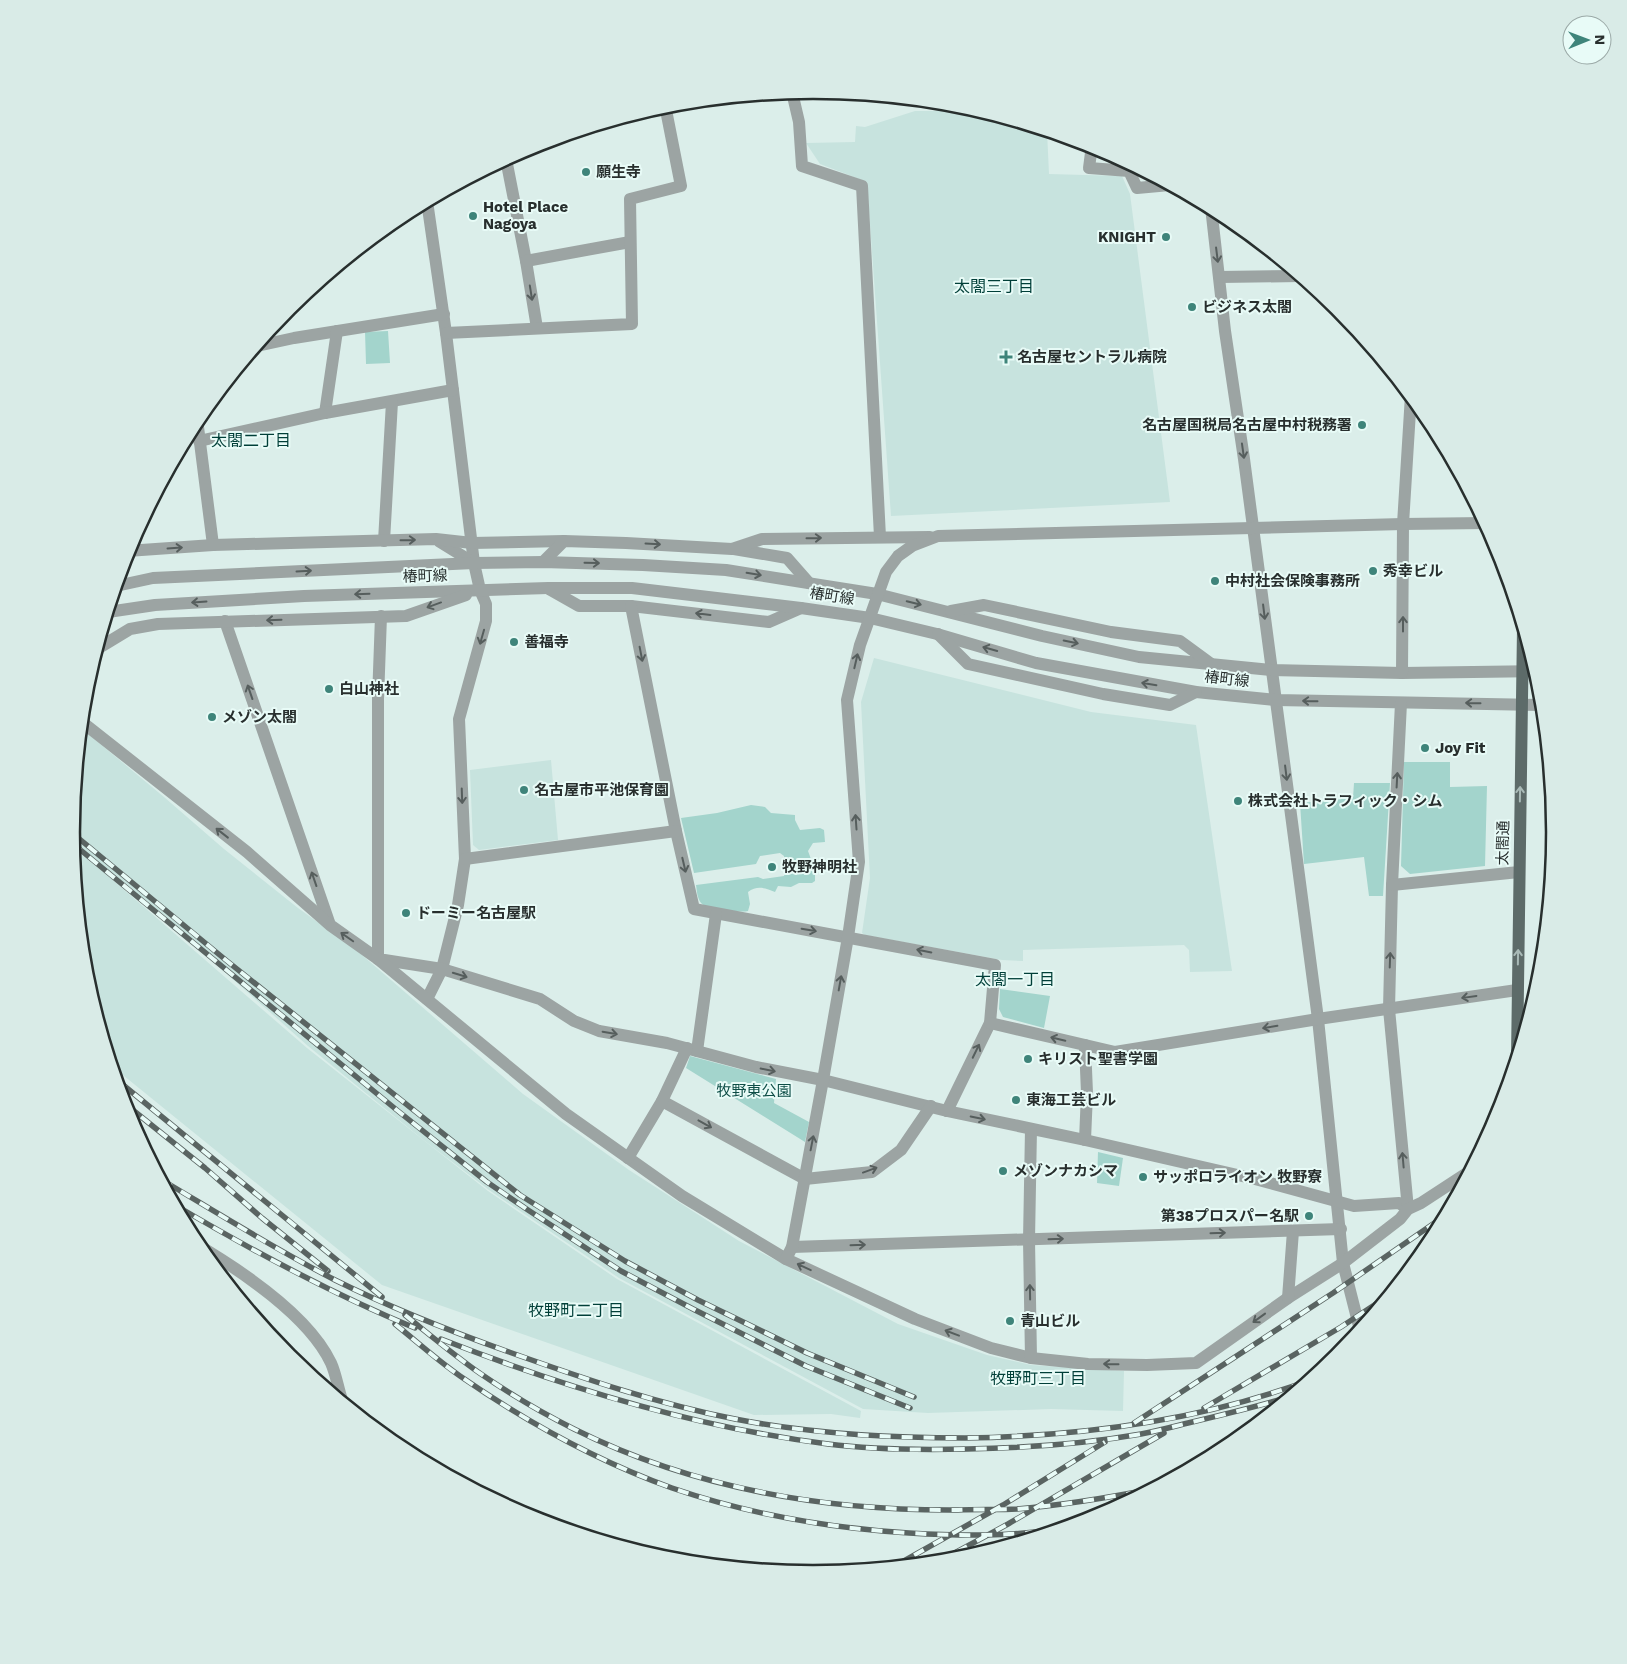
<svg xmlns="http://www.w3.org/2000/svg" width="1627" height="1664" font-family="'Work Sans','Noto Sans JP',sans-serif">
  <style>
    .built { fill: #c7e3de }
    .green { fill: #a3d4cc }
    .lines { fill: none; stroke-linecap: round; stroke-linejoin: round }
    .minor { stroke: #9ca4a3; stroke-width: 12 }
    .major { stroke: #5d6b69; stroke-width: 12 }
    .rail-casing { stroke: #5a6462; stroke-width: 5.5 }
    .rail { stroke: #e8fbf7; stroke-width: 4; stroke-dasharray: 11; stroke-linecap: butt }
    .oneway { stroke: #565e5d }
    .oneway2 { stroke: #a9bab7 }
    .poi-dot { fill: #3e847a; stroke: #e8fbf7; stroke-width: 2 }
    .labels { text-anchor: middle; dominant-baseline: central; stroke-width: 4; stroke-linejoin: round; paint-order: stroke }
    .poi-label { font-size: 15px; font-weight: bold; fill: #282f2e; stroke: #e8fbf7; text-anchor: start }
    .street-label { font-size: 15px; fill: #282f2e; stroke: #e8fbf7 }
    .park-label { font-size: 15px; fill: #0d4d46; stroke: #e8fbf7 }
    .neighbourhood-label { font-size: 16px; fill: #003f38; stroke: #e8fbf7 }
    .rim { fill: none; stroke: #282f2e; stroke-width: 2.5 }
  </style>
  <rect width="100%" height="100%" fill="#dbeeea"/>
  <g class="built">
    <path d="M915,111H982L1047,131L1049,174L1122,176L1130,194L1170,502L891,516L867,182L820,164L806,143L855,142L856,126L865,127Z"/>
    <path d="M874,658L1091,712L1196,725L1232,971L1190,972L1189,950L1184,945L1023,950V961L1002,960L865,935L862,933L870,878L861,702Z"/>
    <path d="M81,728L164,797L224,849L298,908L355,949L523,1094L629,1170L739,1241L898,1324L987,1355L1031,1365L1124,1371L1123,1411L1051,1409L928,1413L863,1409L619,1278L489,1190L426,1142L308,1046L162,916L73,845L71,832Z"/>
    <path d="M551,760L558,840L479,850L473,845L470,770Z"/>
    <path d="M73,848L107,875L307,1048L488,1191L617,1279L861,1411L860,1418L831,1414L754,1415L382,1285L113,1067L85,977Z"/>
  </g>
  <g class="green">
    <path d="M388,331L390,363L366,364L365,332Z"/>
    <path d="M1404,762H1450V787L1487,786L1485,866L1410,874L1401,866Z"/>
    <path d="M1354,783H1390L1383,896H1369L1364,857L1304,864L1300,803L1353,798Z"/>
    <path d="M751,805L765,807L771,813L795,815V820L800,830L820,828L824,830L825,842L813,843L808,851L815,870V881L812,883H799L791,887L778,886L775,892C766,888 757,885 748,892L750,904L748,911C740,913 708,909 702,904C697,899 697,891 696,885L758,877L763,879L784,876L785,873L784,856L780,853L760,856L756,864L694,873L681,818L717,813Z"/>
    <path d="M1000,989L1050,996L1044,1028L1003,1017L999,1009Z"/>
    <path d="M690,1056L776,1079L774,1103L809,1122L805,1142L686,1068Z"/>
    <path d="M1098,1152L1123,1158L1119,1186L1097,1183Z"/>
  </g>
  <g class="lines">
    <g class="minor">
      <path d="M792,92L799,122L802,166L862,186L880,537"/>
      <path d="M1092,145L1089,168L1129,171L1137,188L1170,185"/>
      <path d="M506,159L526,261L537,328"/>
      <path d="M427,201L446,333L474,563L480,590L486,604V621L459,719L465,859L458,905L442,969L427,999"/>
      <path d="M1211,207L1225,331L1244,459L1318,1019L1343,1263L1360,1330"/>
      <path d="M526,261L630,242"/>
      <path d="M1220,277L1300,276"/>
      <path d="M446,333L632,324L630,199L681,186L665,105"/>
      <path d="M257,346L294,338L444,314"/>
      <path d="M325,413L337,331"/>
      <path d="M197,419L213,545"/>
      <path d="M199,441L325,413L453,390"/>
      <path d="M384,541L392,402"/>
      <path d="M440,542L474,563"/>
      <path d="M734,549L787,558L809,583"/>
      <path d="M127,551L213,545L436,539L472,543L564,541"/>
      <path d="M543,562L564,541L626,543L732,549L762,539L930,537"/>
      <path d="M116,586L153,578L474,563L543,562L643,565L726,570L877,594L1042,636L1139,657L1271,670L1402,673L1536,671"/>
      <path d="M549,589L579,606H631L769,622L801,608"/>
      <path d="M631,606L676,831L694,909L995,965L990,1023L947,1111"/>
      <path d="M951,611L984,605L1111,632L1180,641L1210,663"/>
      <path d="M108,612L155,605L304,596L548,588H632L801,608L870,618L937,634L1036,663L1196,692L1276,700L1543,705"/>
      <path d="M381,616L378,699V959L442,969L540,999L574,1021L599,1031L667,1043L756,1067L823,1080L947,1111L1085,1140L1255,1179L1354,1206L1399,1203L1408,1209"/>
      <path d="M225,621L329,922"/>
      <path d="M938,634L968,664L1103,694L1170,705L1196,692"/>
      <path d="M97,649L130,629L158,624L406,616L466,595"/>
      <path d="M1402,673L1403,524L1411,395"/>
      <path d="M1401,703L1392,885L1389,1009L1408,1209"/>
      <path d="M82,722L247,852L330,925L378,959L566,1114L682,1196L786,1259L915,1319L991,1348L1031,1358L1088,1364L1147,1365L1196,1363L1288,1298L1343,1263L1400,1219L1408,1209L1421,1203L1470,1171"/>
      <path d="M465,859L676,831"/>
      <path d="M1392,885L1519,872"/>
      <path d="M990,1023L1115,1052L1318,1019L1517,990"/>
      <path d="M697,1051L716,914"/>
      <path d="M662,1101L805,1179L872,1172L901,1150L931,1106"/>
      <path d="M1031,1129L1029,1240L1031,1358"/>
      <path d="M1085,1140L1087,1093L1085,1045"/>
      <path d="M628,1158L662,1101L687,1048"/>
      <path d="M196,1244C240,1270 309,1316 331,1363C336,1374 338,1388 342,1400"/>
      <path d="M792,1247L1341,1229"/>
      <path d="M786,1259L792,1247L823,1080L848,937L859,862L847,700L860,645L886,572L898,556L912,546L938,536L1403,524L1486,523"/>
      <path d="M1288,1298L1293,1231"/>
    </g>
    <path class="major" d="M1517,1058L1523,628"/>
    <defs>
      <g id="rail">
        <path d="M71,832L227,961L520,1195L625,1261L698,1300L807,1353L914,1397"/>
        <path d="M72,843L398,1111L487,1182L528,1210L621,1271L695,1310L806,1366L910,1408"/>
        <path d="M117,1080L382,1297"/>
        <path d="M124,1103L205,1168L262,1218L328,1271"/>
        <path d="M162,1180C219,1214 275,1249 335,1280C391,1308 450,1331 509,1352C582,1378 658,1404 735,1419C812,1434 887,1438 965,1438C1082,1436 1200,1421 1310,1380"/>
        <path d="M175,1205C253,1251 332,1294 415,1328"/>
        <path d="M405,1315C430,1335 455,1356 481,1374C510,1394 542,1413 574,1429C692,1488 826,1511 958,1510C977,1509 998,1510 1017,1509C1063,1505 1107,1498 1152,1489"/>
        <path d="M395,1324C416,1341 437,1360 460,1376C525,1421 597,1461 672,1488C748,1514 828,1528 909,1533C960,1536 1011,1537 1063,1528"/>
        <path d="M441,1339C566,1388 694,1427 828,1444C874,1450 921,1450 967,1449C1025,1448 1084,1444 1141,1434C1157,1431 1172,1427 1188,1423C1222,1415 1256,1407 1289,1397"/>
        <path d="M1204,1408L1341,1327L1388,1296"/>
        <path d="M1134,1423L1333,1293L1446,1215"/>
        <path d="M938,1562L1008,1524L1164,1433"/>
        <path d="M895,1566L1003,1505L1105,1442"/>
      </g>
    </defs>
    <use href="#rail" class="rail-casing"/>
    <use href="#rail" class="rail"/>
  </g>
  <defs><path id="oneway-shaft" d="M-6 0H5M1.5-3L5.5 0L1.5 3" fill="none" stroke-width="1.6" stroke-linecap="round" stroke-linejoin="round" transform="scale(1.25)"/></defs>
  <g class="oneway">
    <use href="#oneway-shaft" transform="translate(1217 255) rotate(83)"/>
    <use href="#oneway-shaft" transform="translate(531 293) rotate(81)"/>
    <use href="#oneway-shaft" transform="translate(1243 451) rotate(82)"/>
    <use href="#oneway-shaft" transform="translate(814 538) rotate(-1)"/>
    <use href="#oneway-shaft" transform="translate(408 540) rotate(-1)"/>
    <use href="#oneway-shaft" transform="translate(653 544) rotate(3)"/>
    <use href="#oneway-shaft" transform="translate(175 548) rotate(-4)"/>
    <use href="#oneway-shaft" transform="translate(592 563) rotate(1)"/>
    <use href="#oneway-shaft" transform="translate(304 571) rotate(-3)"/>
    <use href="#oneway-shaft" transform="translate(754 574) rotate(9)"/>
    <use href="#oneway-shaft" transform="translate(362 594) rotate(178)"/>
    <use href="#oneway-shaft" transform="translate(199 602) rotate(176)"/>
    <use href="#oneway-shaft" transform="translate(914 603) rotate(14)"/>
    <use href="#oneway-shaft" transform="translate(434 605) rotate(160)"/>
    <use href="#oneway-shaft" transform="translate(1264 612) rotate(83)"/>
    <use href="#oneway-shaft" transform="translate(703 614) rotate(-173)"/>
    <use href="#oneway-shaft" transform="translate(274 620) rotate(178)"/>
    <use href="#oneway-shaft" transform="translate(1403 624) rotate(-90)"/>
    <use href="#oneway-shaft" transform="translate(482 637) rotate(106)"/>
    <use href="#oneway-shaft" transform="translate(1071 642) rotate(12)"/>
    <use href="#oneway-shaft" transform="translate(990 649) rotate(-164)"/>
    <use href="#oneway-shaft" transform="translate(641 654) rotate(79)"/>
    <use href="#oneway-shaft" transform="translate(856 661) rotate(-77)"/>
    <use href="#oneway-shaft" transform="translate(1149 684) rotate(-171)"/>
    <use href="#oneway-shaft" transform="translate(250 692) rotate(-109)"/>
    <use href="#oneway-shaft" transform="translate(1310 701) rotate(-179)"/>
    <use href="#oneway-shaft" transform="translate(1473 703) rotate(-179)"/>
    <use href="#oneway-shaft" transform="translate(1286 773) rotate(83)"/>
    <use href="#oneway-shaft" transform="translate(1397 780) rotate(-87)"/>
    <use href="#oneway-shaft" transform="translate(462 796) rotate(88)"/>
    <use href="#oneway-shaft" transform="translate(856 822) rotate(-94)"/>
    <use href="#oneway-shaft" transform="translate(222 833) rotate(-142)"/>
    <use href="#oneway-shaft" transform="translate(684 865) rotate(77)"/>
    <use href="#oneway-shaft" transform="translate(314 879) rotate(-109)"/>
    <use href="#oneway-shaft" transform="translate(809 930) rotate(10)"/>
    <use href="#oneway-shaft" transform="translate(347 937) rotate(-145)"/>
    <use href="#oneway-shaft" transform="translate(924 951) rotate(-169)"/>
    <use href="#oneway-shaft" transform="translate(1390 960) rotate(-88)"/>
    <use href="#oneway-shaft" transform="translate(460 975) rotate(17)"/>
    <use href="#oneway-shaft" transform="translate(840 983) rotate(-80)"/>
    <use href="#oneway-shaft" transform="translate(1469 997) rotate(172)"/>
    <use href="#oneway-shaft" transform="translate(1270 1027) rotate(171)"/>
    <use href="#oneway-shaft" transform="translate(610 1033) rotate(10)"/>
    <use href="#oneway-shaft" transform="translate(1058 1039) rotate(-167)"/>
    <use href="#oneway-shaft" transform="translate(976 1051) rotate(-64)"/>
    <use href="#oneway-shaft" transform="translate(768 1070) rotate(11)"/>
    <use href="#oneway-shaft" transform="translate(978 1118) rotate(12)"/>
    <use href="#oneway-shaft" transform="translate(705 1124) rotate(29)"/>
    <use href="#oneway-shaft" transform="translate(812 1143) rotate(-79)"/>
    <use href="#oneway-shaft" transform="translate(1403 1160) rotate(-95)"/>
    <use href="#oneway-shaft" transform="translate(870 1170) rotate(-20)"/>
    <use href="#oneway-shaft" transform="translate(1218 1233) rotate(-2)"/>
    <use href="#oneway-shaft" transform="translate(1056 1239) rotate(-2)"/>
    <use href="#oneway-shaft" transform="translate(858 1245) rotate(-2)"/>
    <use href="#oneway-shaft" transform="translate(804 1267) rotate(-155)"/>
    <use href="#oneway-shaft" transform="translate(1030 1292) rotate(-91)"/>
    <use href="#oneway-shaft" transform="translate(1259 1318) rotate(144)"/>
    <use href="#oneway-shaft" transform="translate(952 1333) rotate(-159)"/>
    <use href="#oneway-shaft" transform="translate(1111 1364) rotate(-179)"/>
  </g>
  <g class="oneway2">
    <use href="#oneway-shaft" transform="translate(1520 794) rotate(-89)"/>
    <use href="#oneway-shaft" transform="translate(1518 957) rotate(-89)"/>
  </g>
  <g class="poi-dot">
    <circle cx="586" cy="172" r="5"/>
    <circle cx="473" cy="216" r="5"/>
    <circle cx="1166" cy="237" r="5"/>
    <circle cx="1192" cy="307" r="5"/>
    <path d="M1003.5 349.5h5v5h5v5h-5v5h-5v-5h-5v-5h5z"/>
    <circle cx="1362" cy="425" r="5"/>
    <circle cx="1373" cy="571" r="5"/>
    <circle cx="1215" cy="581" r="5"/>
    <circle cx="514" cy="642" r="5"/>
    <circle cx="329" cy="689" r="5"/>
    <circle cx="212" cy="717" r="5"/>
    <circle cx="1425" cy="748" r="5"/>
    <circle cx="524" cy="790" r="5"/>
    <circle cx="1238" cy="801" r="5"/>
    <circle cx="772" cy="867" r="5"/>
    <circle cx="406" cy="913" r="5"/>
    <circle cx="1028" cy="1059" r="5"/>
    <circle cx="1016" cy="1100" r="5"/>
    <circle cx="1003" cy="1171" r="5"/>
    <circle cx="1143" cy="1177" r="5"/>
    <circle cx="1309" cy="1216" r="5"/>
    <circle cx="1010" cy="1321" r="5"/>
  </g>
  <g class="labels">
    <g class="poi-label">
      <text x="596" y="172">願生寺</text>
      <text x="483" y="207">Hotel Place<tspan x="483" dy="17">Nagoya</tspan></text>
      <text x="1156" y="237" text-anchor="end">KNIGHT</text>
      <text x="1202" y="307">ビジネス太閤</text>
      <text x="1017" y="357">名古屋セントラル病院</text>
      <text x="1352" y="425" text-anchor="end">名古屋国税局名古屋中村税務署</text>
      <text x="1383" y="571">秀幸ビル</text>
      <text x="1225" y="581">中村社会保険事務所</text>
      <text x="524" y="642">善福寺</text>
      <text x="339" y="689">白山神社</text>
      <text x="222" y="717">メゾン太閤</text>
      <text x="1435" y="748">Joy Fit</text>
      <text x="534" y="790">名古屋市平池保育園</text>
      <text x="1248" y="801">株式会社トラフィック・シム</text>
      <text x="782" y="867">牧野神明社</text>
      <text x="416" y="913">ドーミー名古屋駅</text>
      <text x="1038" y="1059">キリスト聖書学園</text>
      <text x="1026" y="1100">東海工芸ビル</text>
      <text x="1013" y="1171">メゾンナカシマ</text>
      <text x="1153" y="1177">サッポロライオン 牧野寮</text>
      <text x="1299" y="1216" text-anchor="end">第38プロスパー名駅</text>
      <text x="1020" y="1321">青山ビル</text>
    </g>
    <g class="street-label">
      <text transform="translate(425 576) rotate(-2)">椿町線</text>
      <text transform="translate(832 596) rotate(9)">椿町線</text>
      <text transform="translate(1227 679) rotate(6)">椿町線</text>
      <text transform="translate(1503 843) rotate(-89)">太閤通</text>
    </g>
    <g class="park-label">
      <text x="754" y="1091">牧野東公園</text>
    </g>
    <g class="neighbourhood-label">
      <text x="994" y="286">太閤三丁目</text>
      <text x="251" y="440">太閤二丁目</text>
      <text x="1015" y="979">太閤一丁目</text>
      <text x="576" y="1310">牧野町二丁目</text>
      <text x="1038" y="1378">牧野町三丁目</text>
    </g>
  </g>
  <path d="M0 0H1627V1664H0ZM80 832a733 733 0 1 1 1466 0a733 733 0 1 1-1466 0Z" fill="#d9ebe7" fill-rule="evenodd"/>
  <path class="rim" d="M80 832a733 733 0 1 1 1466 0a733 733 0 1 1-1466 0Z"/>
  <g transform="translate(1587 40) rotate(89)"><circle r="24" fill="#e8fbf7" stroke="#9ba9a7"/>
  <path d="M0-4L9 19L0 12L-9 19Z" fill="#3e847a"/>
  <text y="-8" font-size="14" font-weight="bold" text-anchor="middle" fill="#282f2e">N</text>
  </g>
</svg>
